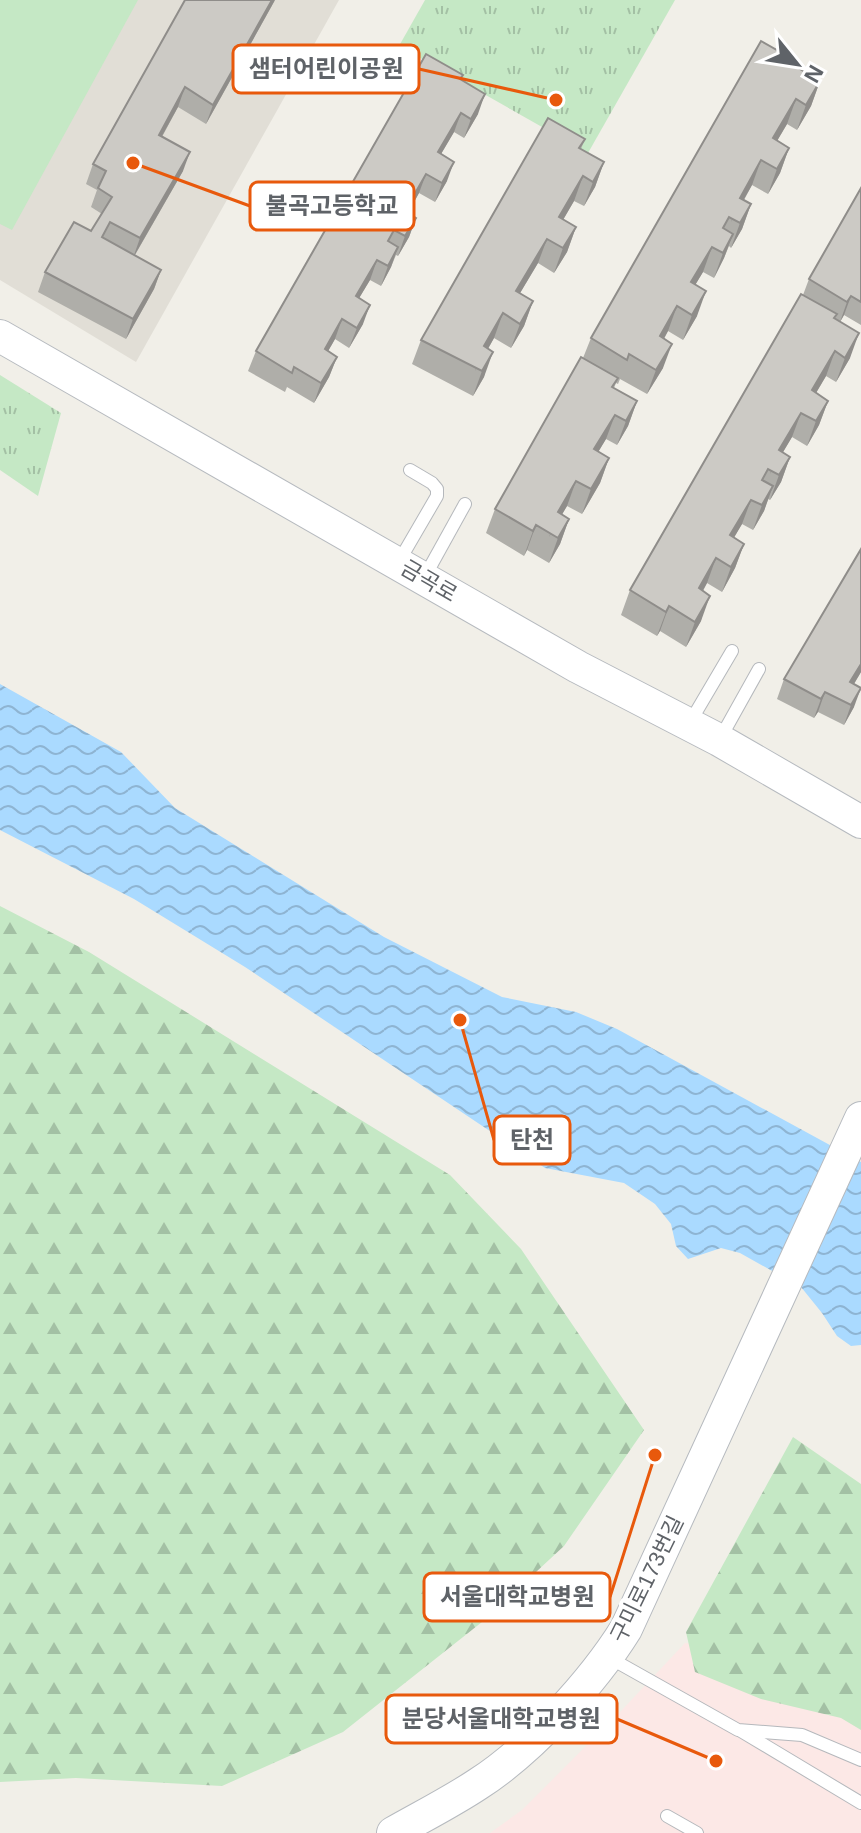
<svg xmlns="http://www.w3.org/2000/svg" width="861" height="1833" font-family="Helvetica,'Noto Sans KR',sans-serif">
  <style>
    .education { fill: #e1ded6 }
    .medical { fill: #fce8e6 }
    .grass { fill: url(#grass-tufts) }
    .forest { fill: url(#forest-firs) }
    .pitch { fill: #c5e8c5 }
    .water { fill: url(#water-waves) }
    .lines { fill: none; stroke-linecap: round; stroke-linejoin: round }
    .lane-casing { stroke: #b5b8bc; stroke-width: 14 }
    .secondary-casing { stroke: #b6babf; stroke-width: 34 }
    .lane { stroke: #fff; stroke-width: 12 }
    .secondary { stroke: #fff; stroke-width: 32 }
    .wall { fill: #afaea9 }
    .shaded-wall { fill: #8f8d8a }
    .building { fill: #cccac5; stroke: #8f8d8a; stroke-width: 2 }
    .labels { text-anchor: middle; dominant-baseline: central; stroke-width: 8; stroke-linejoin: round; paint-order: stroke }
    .street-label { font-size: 22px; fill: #5f6368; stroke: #fff }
    .leader { fill: none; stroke: #e8590c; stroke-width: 3 }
    .callout-dot { fill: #e8590c; stroke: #fff; stroke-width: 3 }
    .callout { fill: #fff; stroke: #e8590c; stroke-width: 3 }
    .callout-label { font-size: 24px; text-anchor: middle; font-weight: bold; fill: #5f6368 }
  </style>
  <defs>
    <pattern id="grass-tufts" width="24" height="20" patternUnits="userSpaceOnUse" patternTransform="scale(2)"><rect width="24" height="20" fill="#c5e8c5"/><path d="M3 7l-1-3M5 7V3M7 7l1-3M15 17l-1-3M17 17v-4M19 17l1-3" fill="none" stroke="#a3c0a4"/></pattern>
    <pattern id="forest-firs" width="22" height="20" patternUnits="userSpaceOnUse" patternTransform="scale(2)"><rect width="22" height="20" fill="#c5e8c5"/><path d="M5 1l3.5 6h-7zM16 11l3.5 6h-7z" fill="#a3c0a4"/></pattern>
    <pattern id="water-waves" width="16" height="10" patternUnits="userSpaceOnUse" patternTransform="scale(2)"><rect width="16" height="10" fill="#aadaff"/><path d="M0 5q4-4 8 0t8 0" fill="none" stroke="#8eb4d2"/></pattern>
  </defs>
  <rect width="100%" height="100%" fill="#f1efe8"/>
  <path class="education" d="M0,0H339L136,362L0,280Z"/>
  <path class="medical" d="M685,1643L713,1646L861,1710V1833H490L522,1810L621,1711Z"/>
  <g class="grass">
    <path d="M425,0H675L588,153L399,46Z"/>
    <path d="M0,375L61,413L38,496L0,470Z"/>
  </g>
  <g class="forest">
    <path d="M0,906L89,952L450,1175L521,1249L644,1430L564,1546L482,1622L343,1732L222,1786L76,1778L0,1782Z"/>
    <path d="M793,1437L861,1484V1730L841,1718L761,1699L695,1672L686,1632Z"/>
  </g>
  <path class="pitch" d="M0,0H138L12,230L0,224Z"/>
  <path class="water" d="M0,684L121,752L175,808L384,937L502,997L576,1012L617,1029L861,1162V1345L851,1346L837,1336L822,1313L801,1287L740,1253L721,1248L688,1259L676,1246L671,1224L655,1204L624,1183L545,1168L245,967L134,899L0,830Z"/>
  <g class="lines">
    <defs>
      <g id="lane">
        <path d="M398,563L437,496V489L432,483L410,470"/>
        <path d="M424,578L465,504"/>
        <path d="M689,724L732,651"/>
        <path d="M721,737L759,669"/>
        <path d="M608,1657L738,1730L802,1735L861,1760"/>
        <path d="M741,1731L861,1803"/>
        <path d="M667,1816L697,1833"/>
      </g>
      <g id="secondary">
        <path d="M0,336L578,667L719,740L861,822"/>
        <path d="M393,1833C421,1817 451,1802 478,1784C531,1750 593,1682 626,1629L861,1118"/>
      </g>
    </defs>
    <use href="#lane" class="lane-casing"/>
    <use href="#secondary" class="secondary-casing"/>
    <use href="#lane" class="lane"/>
    <use href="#secondary" class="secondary"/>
  </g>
  <g class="wall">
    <path d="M275,0L206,124L178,107L162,137L183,171L135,255L161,270L154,289L126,339L38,292L45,272L91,231L102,214L91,207L97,190L86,184L93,164Z"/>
    <path d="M798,62L796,66L820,81L811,106L797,130L787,124L777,141L789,148L780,173L768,194L752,185L744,200L751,204L742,229L731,248L729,246L724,258L714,278L703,272L695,285L697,316L683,340L668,331L664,339L663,368L647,394L620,379L618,384L616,383L614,388L637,401L628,426L617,445L606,439L598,452L609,458L600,483L582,514L567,506L562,514L569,519L560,544L549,563L527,550L524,556L486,533L495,509L583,358L591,338Z"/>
    <path d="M461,80L478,114L464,138L454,132L441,154L447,181L435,202L419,193L408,213L416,218L409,237L398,256L396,255L391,267L381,286L370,280L359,298L363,324L349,348L335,339L328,351L337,357L329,377L314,403L287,387L285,392L248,371L256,351Z"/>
    <path d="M585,139L581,149L604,162L595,187L584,206L574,201L563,220L576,227L567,252L554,273L538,263L520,293L533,301L524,326L511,348L494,338L488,349L484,377L473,396L412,364L421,340Z"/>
    <path d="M861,188V325L844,315L840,322L850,358L836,382L826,376L816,393L828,401L819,425L807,446L792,437L783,452L790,457L781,482L770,500L768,499L764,511L753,530L742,524L734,537L744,544L735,568L722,592L707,583L703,591L701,621L686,647L660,631L657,636L621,615L630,590L803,295L809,279Z"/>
    <path d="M861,549V672L854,684V707L844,725L818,712L814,718L777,699L784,679Z"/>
  </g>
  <g class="shaded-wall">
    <path d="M272,0H275L206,124L213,105Z"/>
    <path d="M820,81L811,106L797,130L806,105Z"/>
    <path d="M185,87L178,107L152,154L159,135Z"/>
    <path d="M485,94L478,114L464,138L471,119Z"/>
    <path d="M796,99L787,124L764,163L773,138Z"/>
    <path d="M461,113L454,132L431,171L438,152Z"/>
    <path d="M789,148L780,173L768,194L777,169Z"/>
    <path d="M190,152L183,171L133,258L140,238Z"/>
    <path d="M761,160L752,185L731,222L740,198Z"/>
    <path d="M454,162L447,181L435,202L442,183Z"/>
    <path d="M604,162L595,187L584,206L593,182Z"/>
    <path d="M426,174L419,193L398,230L405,211Z"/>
    <path d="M583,176L574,201L550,242L559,217Z"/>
    <path d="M751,204L742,229L731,248L740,223Z"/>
    <path d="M416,218L409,237L398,256L405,236Z"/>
    <path d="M576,227L567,252L554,273L563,248Z"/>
    <path d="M733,234L724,258L714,278L723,253Z"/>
    <path d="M547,239L538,263L507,315L516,291Z"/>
    <path d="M398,247L391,267L381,286L388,266Z"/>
    <path d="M712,247L703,272L682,307L691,282Z"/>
    <path d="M377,260L370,280L349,315L356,296Z"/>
    <path d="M161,270L154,289L126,339L133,319Z"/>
    <path d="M706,291L697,316L683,340L692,315Z"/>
    <path d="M851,296L844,315L840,322L847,302Z"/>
    <path d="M533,301L524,326L511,348L520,324Z"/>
    <path d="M370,305L363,324L349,348L357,328Z"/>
    <path d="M677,306L668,331L651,361L660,336Z"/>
    <path d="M503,313L494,338L475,371L484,346Z"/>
    <path d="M342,319L335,339L318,369L325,349Z"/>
    <path d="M859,333L850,358L836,382L845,358Z"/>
    <path d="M672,344L663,368L647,394L656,370Z"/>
    <path d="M835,351L826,376L803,415L812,390Z"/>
    <path d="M493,352L484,377L473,396L482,371Z"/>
    <path d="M337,357L329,377L314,403L321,383Z"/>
    <path d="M637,401L628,426L617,445L626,421Z"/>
    <path d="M828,401L819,425L807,446L816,421Z"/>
    <path d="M801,413L792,437L770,474L779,450Z"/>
    <path d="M615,415L606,439L585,474L594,449Z"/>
    <path d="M790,457L781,482L770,500L779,475Z"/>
    <path d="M609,458L600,483L582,514L591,489Z"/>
    <path d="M576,481L567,506L549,537L558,512Z"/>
    <path d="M773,486L764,511L753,530L762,505Z"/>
    <path d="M751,500L742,524L721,560L730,535Z"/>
    <path d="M569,519L560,544L549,563L558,538Z"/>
    <path d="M536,525L527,550L524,556L533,531Z"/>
    <path d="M744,544L735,568L722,592L731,567Z"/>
    <path d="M716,558L707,583L690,613L699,588Z"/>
    <path d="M710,596L701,621L686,647L695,622Z"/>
    <path d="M669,606L660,631L657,636L666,612Z"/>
    <path d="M861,664V672L843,702L850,682Z"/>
    <path d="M861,688L854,707L844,725L851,705Z"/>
    <path d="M825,692L818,712L814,718L821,699Z"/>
  </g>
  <g class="building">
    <path d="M185,0H272L213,105L185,87L159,135L190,152L140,238L110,222L102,237L161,270L133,319L45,272L74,222L91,231L112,197L98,188L106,171L93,164Z"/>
    <path d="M761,41L798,62L795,66L820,81L806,105L796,99L773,138L789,148L777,169L761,160L740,198L751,204L740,223L729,217L723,228L733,234L723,253L712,247L691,282L706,291L692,315L677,306L660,336L672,344L656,370L629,354L627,360L591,338Z"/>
    <path d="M426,54L463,75L460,79L485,94L471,119L461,113L438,152L454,162L442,183L426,174L405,211L416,218L405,236L394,230L388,241L398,247L388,266L377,260L356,296L370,305L357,328L342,319L325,349L337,357L321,383L294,367L292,373L256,351Z"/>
    <path d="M548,118L585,139L579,148L604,162L593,182L583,176L559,217L576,227L563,248L547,239L516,291L533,301L520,324L503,313L484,346L493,352L482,371L421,340Z"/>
    <path d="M861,188V302L851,296L847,302L809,279Z"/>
    <path d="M801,294L837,314L834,318L859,333L845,358L835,351L812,390L828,401L816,421L801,413L779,450L790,457L779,475L768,469L762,480L773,486L762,505L751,500L730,535L744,544L731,567L716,558L699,588L710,596L695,622L669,606L666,612L630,590Z"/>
    <path d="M581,357L618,378L612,387L637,401L626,421L615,415L594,449L609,458L591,489L576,481L558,512L569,519L558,538L536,525L533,531L495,509Z"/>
    <path d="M861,549V664L850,682L861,688L851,705L825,692L821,699L784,679Z"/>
  </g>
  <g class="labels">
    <g class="street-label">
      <text transform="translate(429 581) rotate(30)">금곡로</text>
      <text transform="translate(647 1579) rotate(-64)">구미로173번길</text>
    </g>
  </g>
  <path class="leader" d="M556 100L419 69M133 163L250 206M460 1020L494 1140M655 1455L610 1597M716 1761L617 1719"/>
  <g class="callout-dot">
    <circle cx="556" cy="100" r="8"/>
    <circle cx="133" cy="163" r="8"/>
    <circle cx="460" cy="1020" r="8"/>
    <circle cx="655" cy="1455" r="8"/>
    <circle cx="716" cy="1761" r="8"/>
  </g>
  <g class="callout">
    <rect x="233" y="45" width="186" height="48" rx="8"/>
    <rect x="250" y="182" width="164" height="48" rx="8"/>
    <rect x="494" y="1116" width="76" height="48" rx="8"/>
    <rect x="424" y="1573" width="186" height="48" rx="8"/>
    <rect x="386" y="1695" width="231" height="48" rx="8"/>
  </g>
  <g class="callout-label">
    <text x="326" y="77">샘터어린이공원</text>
    <text x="332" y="214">불곡고등학교</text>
    <text x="532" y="1148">탄천</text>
    <text x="517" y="1605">서울대학교병원</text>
    <text x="501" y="1727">분당서울대학교병원</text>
  </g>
  <g transform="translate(797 64) rotate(120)" stroke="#ffffff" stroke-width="6" paint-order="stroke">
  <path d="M0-6L14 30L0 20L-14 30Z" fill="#5f6368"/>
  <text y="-12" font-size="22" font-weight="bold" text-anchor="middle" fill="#5f6368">N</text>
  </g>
</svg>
